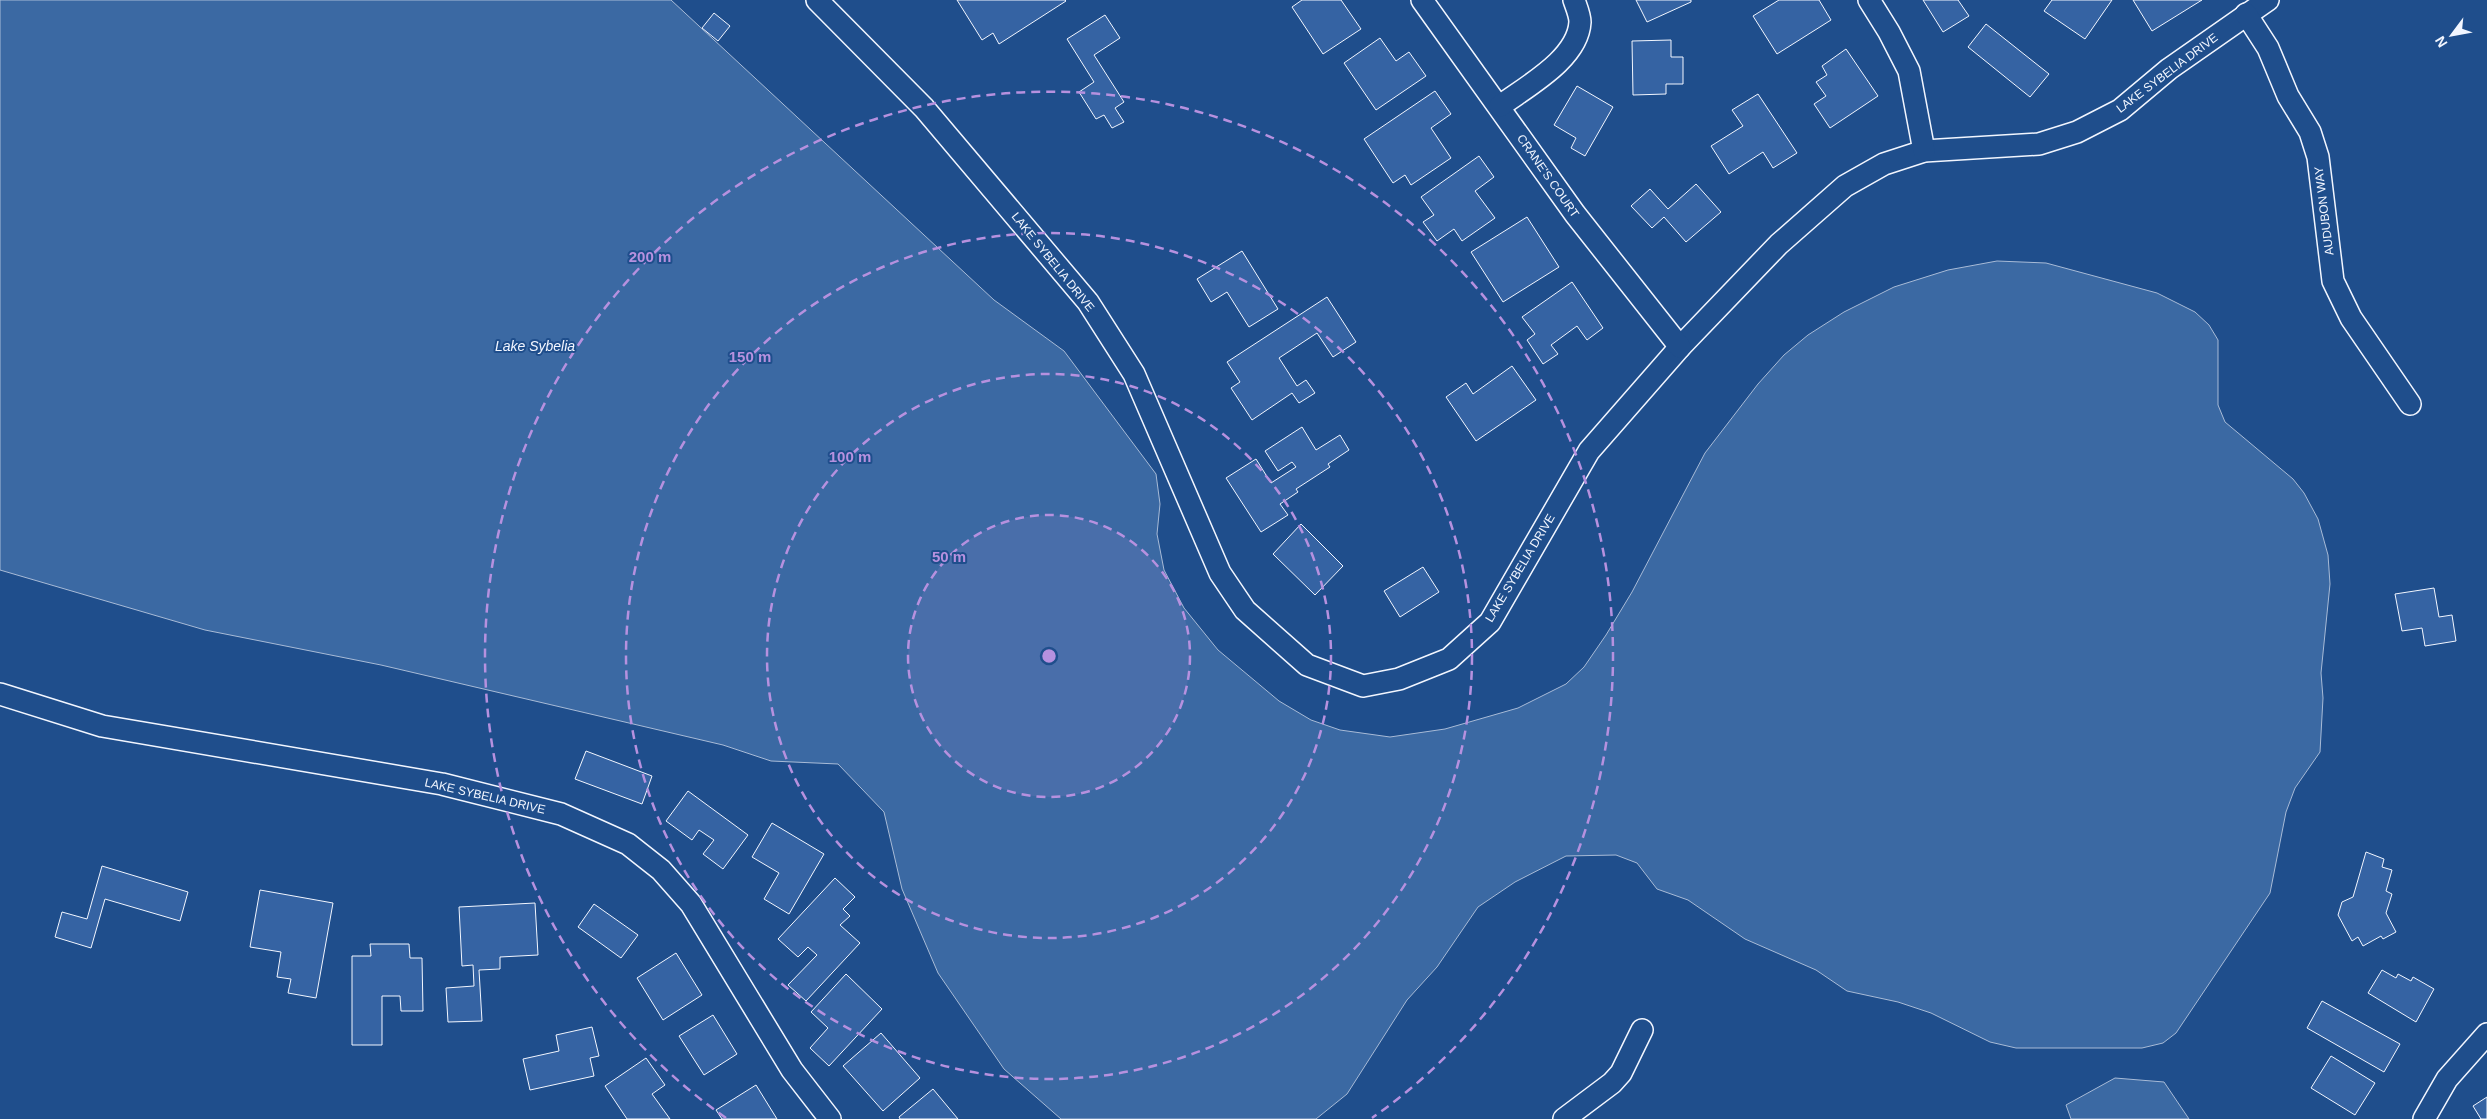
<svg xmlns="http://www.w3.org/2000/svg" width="2487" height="1119" font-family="Arial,sans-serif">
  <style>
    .water { fill: #3b69a3; stroke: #a8bbd7 }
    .building { fill: #3563a3; stroke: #f2f6ff }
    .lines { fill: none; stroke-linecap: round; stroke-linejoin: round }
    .minor-casing { stroke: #f2f6ff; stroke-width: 24 }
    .minor { stroke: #1f4e8c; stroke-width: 21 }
    .ring { fill: none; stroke: #b691df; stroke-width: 2.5; stroke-dasharray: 9 6 }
    .labels { text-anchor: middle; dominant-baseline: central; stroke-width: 4; stroke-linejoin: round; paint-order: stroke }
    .street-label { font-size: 12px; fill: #f2f6ff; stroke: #1f4e8c }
    .water-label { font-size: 14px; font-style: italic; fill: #f2f6ff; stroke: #1f4e8c }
    .centre { fill: #b691df; stroke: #1f4e8c; stroke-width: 2.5 }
    .ring-label { font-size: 15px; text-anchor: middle; font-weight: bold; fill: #b691df; stroke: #1f4e8c; stroke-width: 4; stroke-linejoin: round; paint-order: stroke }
  </style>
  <rect width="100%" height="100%" fill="#1f4e8c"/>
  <g class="water">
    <path d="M0,0H671L994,300L1064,351L1156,474L1160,504L1157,534L1164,570L1184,608L1218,650L1279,701L1311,720L1340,730L1390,737L1445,729L1518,708L1566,684L1584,667L1606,635L1632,592L1705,453L1758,384L1784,355L1808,335L1844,312L1894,287L1948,270L1997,261L2046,263L2157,293L2195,312L2209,325L2218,340V405L2225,422L2293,479L2304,493L2318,519L2328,555L2330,584L2321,673L2323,698L2320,752L2295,788L2286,812L2270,893L2176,1033L2163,1043L2142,1048H2016L1990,1042L1931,1013L1898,1002L1847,991L1816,970L1745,939L1688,900L1657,889L1637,863L1616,855L1566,856L1515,882L1478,907L1437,967L1407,1000L1347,1094L1316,1119H1061L1004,1069L938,973L902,889L884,812L838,764L771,761L723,745L381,665L205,630L0,570Z"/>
    <path d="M2115,1078L2164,1082L2189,1119H2071L2066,1105Z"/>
  </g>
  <g class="building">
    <path d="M957,0H1065L1066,1L999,44L993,33L982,40Z"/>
    <path d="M1302,0H1341L1361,29L1323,54L1292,7Z"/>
    <path d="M1636,0H1691V2L1647,22Z"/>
    <path d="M1779,0H1819L1831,20L1777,54L1753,16Z"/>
    <path d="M1923,0H1958L1969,16L1943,32Z"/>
    <path d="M2052,0H2112L2085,39L2044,11Z"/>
    <path d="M2133,0H2202L2152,31Z"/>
    <path d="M714,13L730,26L718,41L702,28Z"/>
    <path d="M1105,15L1120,38L1094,55L1124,102L1115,108L1124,122L1112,128L1104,115L1096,119L1079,92L1094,82L1067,39Z"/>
    <path d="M1986,24L2049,74L2030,97L1968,47Z"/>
    <path d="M1380,38L1396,61L1409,52L1426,76L1376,110L1344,63Z"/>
    <path d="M1671,40V57H1683V84H1666V94L1633,95L1632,41Z"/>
    <path d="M1846,49L1878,96L1830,128L1814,104L1826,96L1816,82L1827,75L1822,66Z"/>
    <path d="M1577,86L1613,107L1585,156L1571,148L1576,138L1554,125Z"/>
    <path d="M1435,91L1451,114L1431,128L1451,158L1411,185L1405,175L1393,183L1364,139Z"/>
    <path d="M1758,94L1797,153L1773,168L1763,152L1729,174L1711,146L1743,126L1732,110Z"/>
    <path d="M1479,156L1494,177L1475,191L1495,218L1462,241L1454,229L1437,241L1423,222L1434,215L1421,197Z"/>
    <path d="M1696,184L1721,212L1686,242L1664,217L1652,228L1631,206L1650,189L1668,209Z"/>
    <path d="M1527,217L1559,267L1503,302L1471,252Z"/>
    <path d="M1242,251L1278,309L1249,327L1227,292L1211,302L1197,279Z"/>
    <path d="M1572,282L1603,328L1587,340L1577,326L1551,345L1558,354L1543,364L1527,340L1535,334L1522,317Z"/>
    <path d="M1327,297L1356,342L1333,357L1317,333L1279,358L1297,386L1306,380L1315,393L1299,403L1292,393L1252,420L1231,388L1240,382L1227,362Z"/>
    <path d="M1512,366L1536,400L1476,441L1446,397L1466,383L1473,394Z"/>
    <path d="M1302,427L1316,450L1340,435L1349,450L1328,464L1330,467L1296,489L1298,492L1280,504L1288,515L1261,532L1226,478L1256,459L1271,483L1296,467L1292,462L1278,471L1265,451Z"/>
    <path d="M1301,524L1343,566L1315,595L1273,554Z"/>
    <path d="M1423,567L1439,592L1400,617L1384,591Z"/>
    <path d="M2434,588L2439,617L2452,615L2456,641L2425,646L2422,628L2402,631L2395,594Z"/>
    <path d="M586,751L652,776L642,804L575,779Z"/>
    <path d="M688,791L748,835L723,869L703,854L714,840L699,830L692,840L666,821Z"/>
    <path d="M772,823L824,854L789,914L764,899L779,873L752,857Z"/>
    <path d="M2366,852L2384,859L2382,867L2392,870L2386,891L2392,894L2386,913L2396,932L2383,939L2381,936L2363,946L2358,937L2352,941L2338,915L2342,902L2353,897Z"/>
    <path d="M102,866L188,892L180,921L105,899L91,948L55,937L62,912L87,919Z"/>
    <path d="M835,878L855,897L843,909L850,916L840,925L860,943L806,1001L788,985L817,955L808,947L798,957L778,939Z"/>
    <path d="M260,890L333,903L316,998L288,993L291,979L277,977L281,952L250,947Z"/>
    <path d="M535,903L538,955L500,957V969L479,970L482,1021L448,1022L446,988L474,986L473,965L462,966L459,907Z"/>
    <path d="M594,904L638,935L621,958L578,927Z"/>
    <path d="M370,944H409L410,958H422L423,1011H401L400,996H382V1045H352V956H371Z"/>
    <path d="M676,953L702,995L663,1020L637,978Z"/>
    <path d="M2382,970L2396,978L2398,974L2411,981L2413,977L2434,989L2416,1022L2368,993Z"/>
    <path d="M846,974L882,1009L829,1066L810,1048L828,1028L811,1012Z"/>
    <path d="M2322,1001L2400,1044L2384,1072L2307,1028Z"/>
    <path d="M713,1015L737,1054L704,1075L679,1036Z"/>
    <path d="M592,1027L599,1056L590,1058L594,1076L530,1090L523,1059L559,1051L556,1035Z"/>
    <path d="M881,1033L920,1078L883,1111L843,1066Z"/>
    <path d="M2331,1056L2375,1083L2355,1115L2311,1088Z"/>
    <path d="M646,1058L665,1085L652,1094L670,1119H627L605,1086Z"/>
    <path d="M756,1085L777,1119H722L716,1110Z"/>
    <path d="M933,1089L958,1119H900L899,1117Z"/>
    <path d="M2487,1097V1119H2481L2473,1106Z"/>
  </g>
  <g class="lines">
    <defs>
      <g id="minor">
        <path d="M817,0L924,108L1088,302L1134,374L1220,573L1245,610L1307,665L1363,686L1399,679L1449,659L1490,622L1589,451L1680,347L1779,244L1845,186L1884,164L1924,151L2039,144L2077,132L2120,110L2169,69L2268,0"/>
        <path d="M1422,0L1575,214L1680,347"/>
        <path d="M1869,0L1889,32L1909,71L1924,151"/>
        <path d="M2246,14L2268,48L2288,96L2310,132L2318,157L2333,281L2351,318L2410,404"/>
        <path d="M1500,106C1527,86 1578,59 1580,22C1580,15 1576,6 1574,0"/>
        <path d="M0,694L102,726L442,784L561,814L628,844L661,870L691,904L792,1070L830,1119"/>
        <path d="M1564,1119L1612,1083L1621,1073L1642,1030"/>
        <path d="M2424,1119L2447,1079L2487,1034"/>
      </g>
    </defs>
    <use href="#minor" class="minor-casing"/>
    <use href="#minor" class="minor"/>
  </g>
  <circle cx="1049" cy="656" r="141" fill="#b691df" fill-opacity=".12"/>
  <g class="ring">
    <circle cx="1049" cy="656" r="141"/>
    <circle cx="1049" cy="656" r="282"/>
    <circle cx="1049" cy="656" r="423"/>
    <path d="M726 1118A564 564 0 1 1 1372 1118"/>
  </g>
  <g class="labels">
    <g class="street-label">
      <text transform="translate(2167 73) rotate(-37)">LAKE SYBELIA DRIVE</text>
      <text transform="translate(1548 176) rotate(55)">CRANE'S COURT</text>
      <text transform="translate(2324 211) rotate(-97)">AUDUBON WAY</text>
      <text transform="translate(1053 262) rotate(51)">LAKE SYBELIA DRIVE</text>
      <text transform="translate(1520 568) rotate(-59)">LAKE SYBELIA DRIVE</text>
      <text transform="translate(485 796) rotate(13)">LAKE SYBELIA DRIVE</text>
    </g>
    <g class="water-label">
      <text x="535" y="346">Lake Sybelia</text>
    </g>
  </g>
  <circle cx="1049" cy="656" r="8" class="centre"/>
  <g class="ring-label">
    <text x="650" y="262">200 m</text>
    <text x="750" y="362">150 m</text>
    <text x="850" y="462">100 m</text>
    <text x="949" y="562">50 m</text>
  </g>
  <g transform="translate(2452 35) rotate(238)" stroke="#1f4e8c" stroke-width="4" paint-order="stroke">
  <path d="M0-4L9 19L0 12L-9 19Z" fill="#f2f6ff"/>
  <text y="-8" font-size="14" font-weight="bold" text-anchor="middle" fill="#f2f6ff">N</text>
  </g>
</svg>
